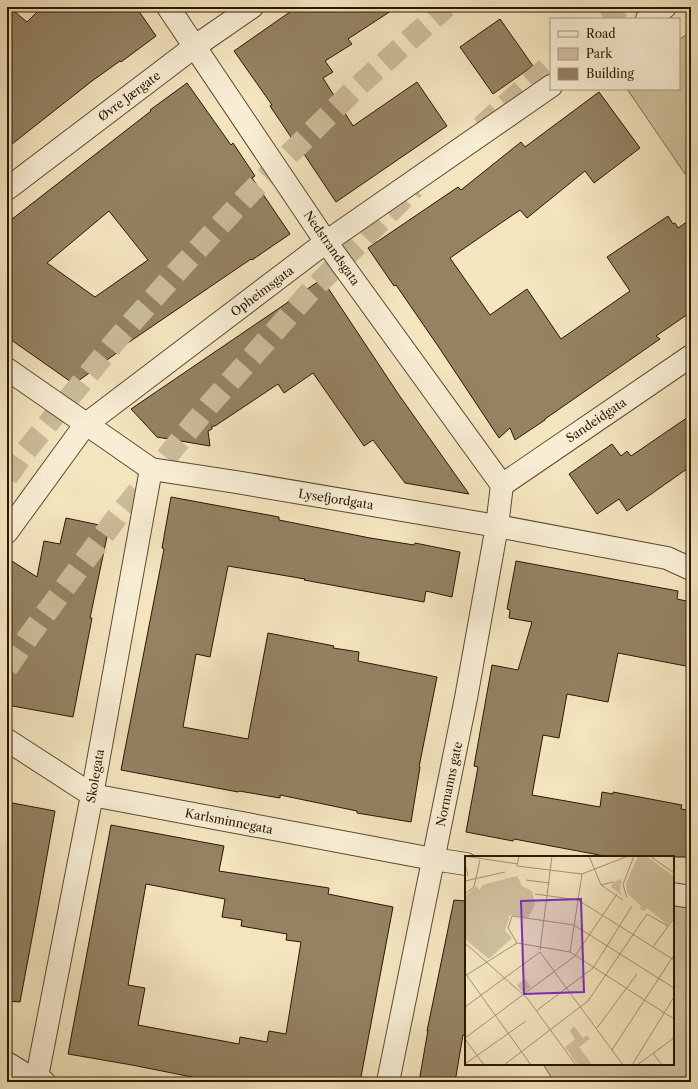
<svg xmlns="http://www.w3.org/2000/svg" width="698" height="1089" font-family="'Libre Caslon Text',serif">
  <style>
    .green { fill: #d2c29f; stroke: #7e6c50 }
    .building { fill: #948263; stroke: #2b1700; fill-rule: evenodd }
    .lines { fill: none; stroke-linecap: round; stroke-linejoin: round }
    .highway-tunnel { stroke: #ccbc99; stroke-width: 22; stroke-dasharray: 22 11; stroke-linecap: butt }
    .minor-casing { stroke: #5d4a30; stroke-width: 24 }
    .minor { stroke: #f8eed5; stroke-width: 22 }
    .labels { text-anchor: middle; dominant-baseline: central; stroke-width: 3; stroke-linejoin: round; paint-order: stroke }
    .street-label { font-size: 12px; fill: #2b1700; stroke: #f8eed5 }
    .inset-road { fill: none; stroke: #a49373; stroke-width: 1 }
    .view { fill: #7b2cbf; fill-opacity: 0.15; stroke: #7b2cbf; stroke-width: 2 }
    .inset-edge { fill: none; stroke: #2b1700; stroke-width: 2 }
  </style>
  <rect width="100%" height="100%" fill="#f4e5bf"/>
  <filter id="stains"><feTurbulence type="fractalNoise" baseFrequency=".005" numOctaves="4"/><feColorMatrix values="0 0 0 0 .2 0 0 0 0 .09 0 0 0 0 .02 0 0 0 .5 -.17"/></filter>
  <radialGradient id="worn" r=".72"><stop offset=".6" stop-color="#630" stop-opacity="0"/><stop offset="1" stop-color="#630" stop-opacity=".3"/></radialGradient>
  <g class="green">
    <path d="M691,31V170L685,174L627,89H679V40Z"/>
    <path d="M673,902L687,904L689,917L691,918V1082H554L543,1064H673Z"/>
  </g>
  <g class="building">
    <path d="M7,7H9L27,22L42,7H136L156,36L121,62L120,61L92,81L7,148Z"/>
    <path d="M297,7H397L348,39L352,44L325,61L333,72L323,78L353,126L417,82L447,126L336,202L296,142L295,143L270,106L272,105L234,51Z"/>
    <path d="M500,19L533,66L493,94L460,47Z"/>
    <path d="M187,83L231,145L233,143L255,176L252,178L290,234L252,260L251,259L116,351L118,352L74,384L7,337V223L151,111L150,110ZM109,211L148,260L95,297L47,263Z"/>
    <path d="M599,92L640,148L594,183L585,171L527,218L520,210L450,258L490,315L527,289L561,339L630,291L607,257L668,216L673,224L675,223L678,228L691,219V312L656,336L660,339L545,419V420L515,440L510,428L499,438L438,346L396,285L394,286L368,248L458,187L461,190L521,142L525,147Z"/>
    <path d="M322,279L399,395L469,494L405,483L373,440L364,446L313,373L284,393L278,384L215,426H212V429L208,431L210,446L157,437L131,409Z"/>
    <path d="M691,415V466L627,511L619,499L597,514L569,474L612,444L621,456L627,451L631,456Z"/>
    <path d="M171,497L279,517V520L370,538L414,545L415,543L460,552L452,597L426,591L424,602L304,580L305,579L228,566L210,657L196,654L183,727L248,739L268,633L334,646L333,648L359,652L358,661L437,677L419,767H420L411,822L357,813V811L280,795V798L239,791L238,792L121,770L164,549L162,548Z"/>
    <path d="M66,518L109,527L90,618H92L73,717L7,705V558L37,577L44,541L60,544Z"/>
    <path d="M516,561L678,591L677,599L691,602V667L618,653L608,702L567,694L559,738L543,735L532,795L600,807L602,792L613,794V792L682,805L681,809L691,811V857H610L514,839L513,841L466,832L478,767L474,766L492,665L518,670L532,622L509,618L510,610L507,609Z"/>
    <path d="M7,802L55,811L38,906L20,1002L7,1001Z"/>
    <path d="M111,825L224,846L219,871L329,888L328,894L393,907L360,1082H217L132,1065L68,1054ZM146,884L225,899L222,917L242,920L241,926L287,934L286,940L301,942L286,1034L269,1031L267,1042L240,1037L239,1044L138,1025L145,988L128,985Z"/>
    <path d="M454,900L466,901V1036L463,1035L455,1082H419L428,1030L427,1031Z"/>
  </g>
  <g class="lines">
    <g class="highway-tunnel">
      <path d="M605,19L620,7"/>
      <path d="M481,127L551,64"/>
      <path d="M7,477L25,452L118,338L183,265L250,193L354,90L446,7"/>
      <path d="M7,668L29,636L117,517L210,404L308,294L414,188"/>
    </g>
    <defs>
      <g id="minor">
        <path d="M168,7L326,242L502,485"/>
        <path d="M647,19L665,7"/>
        <path d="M7,189L194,47L252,7"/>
        <path d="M7,369L151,469L236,482L497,526L667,558L691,569"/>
        <path d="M502,485L691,356"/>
        <path d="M7,532L85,425L326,242L551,86"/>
        <path d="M7,740L92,795L433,859L466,864"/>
        <path d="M673,894L691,897"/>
        <path d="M7,1063L36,1081L44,1082"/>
        <path d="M36,1082L92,795L151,469"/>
        <path d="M388,1082L466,698L497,526L502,485"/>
      </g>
    </defs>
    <use href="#minor" class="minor-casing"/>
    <use href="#minor" class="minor"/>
  </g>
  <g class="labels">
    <g class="street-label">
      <text transform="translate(129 96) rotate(-37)">Øvre Jærgate</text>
      <text transform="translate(332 248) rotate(55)">Nedstrandsgata</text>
      <text transform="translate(262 291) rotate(-37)">Opheimsgata</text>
      <text transform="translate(596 420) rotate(-34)">Sandeidgata</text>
      <text transform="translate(336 499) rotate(9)">Lysefjordgata</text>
      <text transform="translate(95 776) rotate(-80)">Skolegata</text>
      <text transform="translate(449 784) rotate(-78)">Normanns gate</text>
      <text transform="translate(229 821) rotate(11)">Karlsminnegata</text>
    </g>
  </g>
  <g transform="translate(465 856)">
    <rect width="209" height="209" fill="#f4e5bf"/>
    <path d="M173,0H182L209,21V59L203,69L182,52L180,55L175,53L176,50L162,37L161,27ZM52,20L57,30L67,35L70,48L63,62L45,59L40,75L47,82L24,103L0,83V41L11,30L15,34L17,29ZM157,23L155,35L157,40L146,31L148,26ZM60,123L66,131L58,137L52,129ZM109,170L118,182L122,179L125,183L114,191L126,207L123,209H113L100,191L110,183L105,175Z" fill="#d2c29f"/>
    <path class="inset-road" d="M0,0L53,8M54,0L52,10L117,18L163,0M124,0L136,29L158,44M185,0L209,17M0,7L3,20M61,24L85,27M0,25L40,16M136,29L148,26M0,38L9,31L15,4M70,38L113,44L209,104M162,42L158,28L169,0M0,87L62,142L111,209M52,87L43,72L47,60L109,69L209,132M52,87L105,96L209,163M188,91L209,62M75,94L87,0M75,96L158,209M105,96L117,18M0,117L66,209M0,120L52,87M0,151L75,96M71,155L128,112L167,50M132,172L172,118M0,182L110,100L152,38M0,183L19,209M147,194L209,99M188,197L197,209M0,208L61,165M39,209L123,145L182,58L203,70M167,209L209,141M172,209L209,182"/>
    <path class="view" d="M116,43L119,136L59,138L56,45Z"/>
    <rect width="209" height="209" class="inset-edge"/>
  </g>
  <rect width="698" height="1089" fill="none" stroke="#f4e5bf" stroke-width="24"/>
  <rect x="8" y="8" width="682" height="1073" fill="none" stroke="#2b1700" stroke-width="2"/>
  <rect x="12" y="12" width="674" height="1065" fill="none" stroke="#2b1700"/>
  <rect x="550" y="18" width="130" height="72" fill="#f8eed5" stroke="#a69880"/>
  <rect x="558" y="31" width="20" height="6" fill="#f8eed5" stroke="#a69880"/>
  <text x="586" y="38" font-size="12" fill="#2b1700">Road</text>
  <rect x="558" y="48" width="20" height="12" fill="#d2c29f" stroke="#a69880"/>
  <text x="586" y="58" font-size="12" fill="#2b1700">Park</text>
  <rect x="558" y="68" width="20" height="12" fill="#948263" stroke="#a69880"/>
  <text x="586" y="78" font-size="12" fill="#2b1700">Building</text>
  <rect width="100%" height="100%" filter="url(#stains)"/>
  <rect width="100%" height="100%" fill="url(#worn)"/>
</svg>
